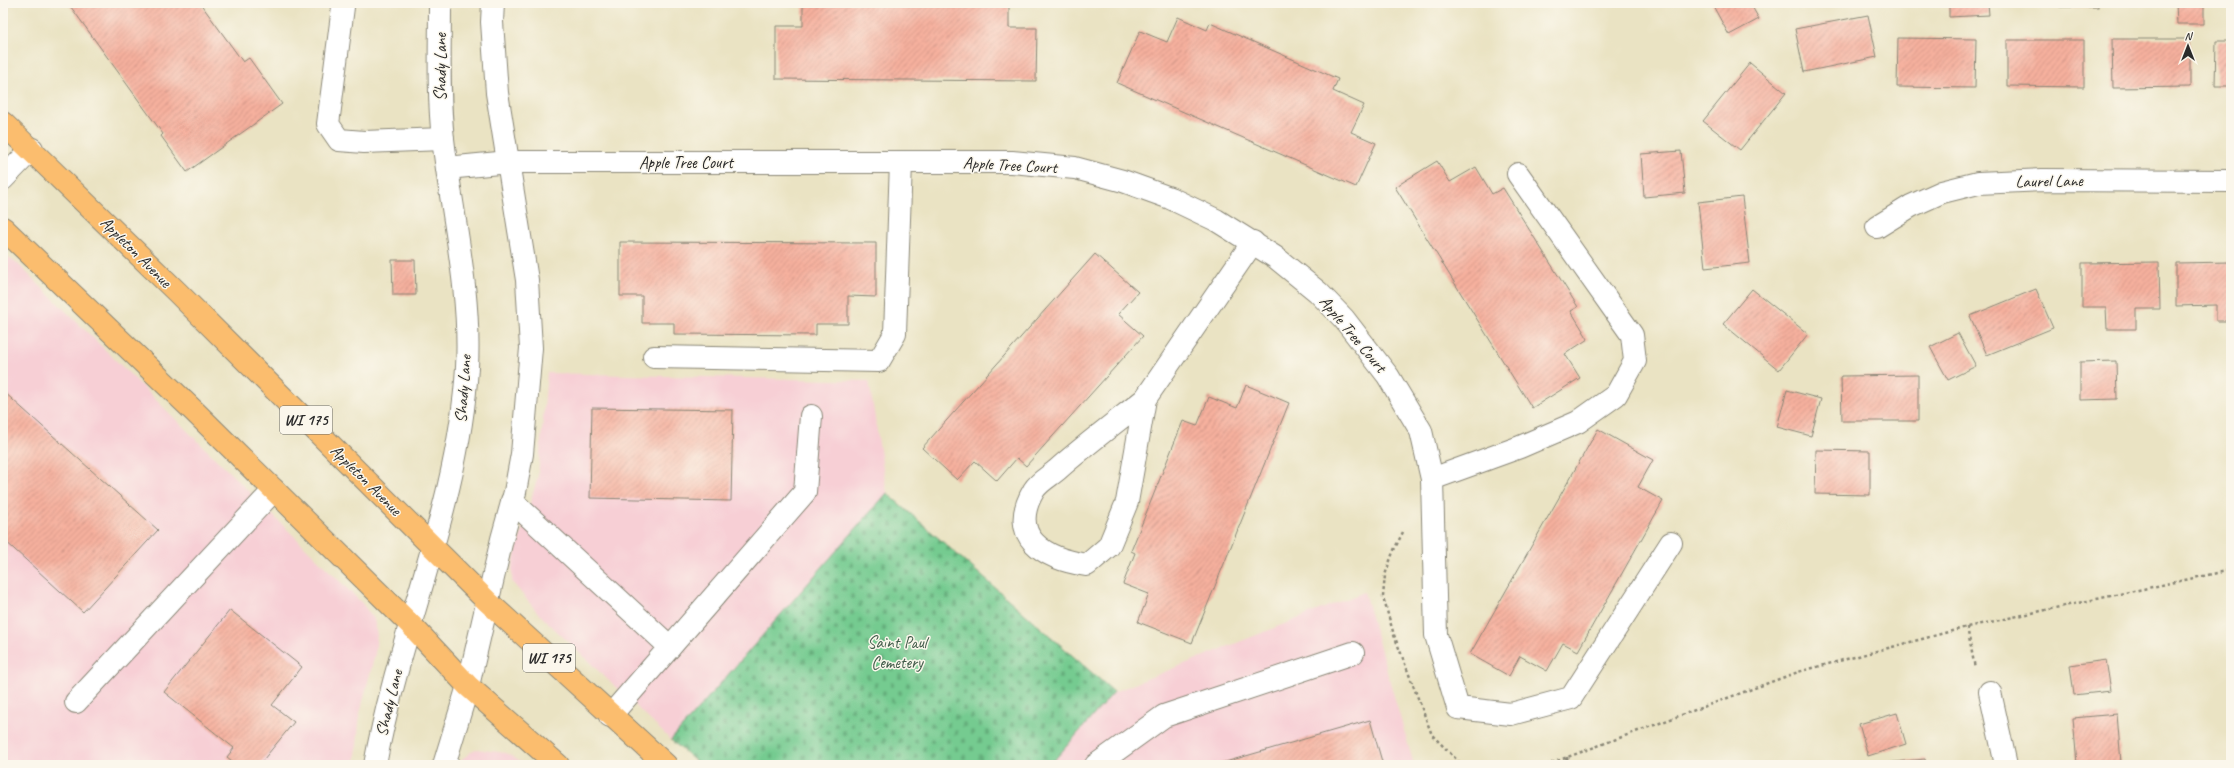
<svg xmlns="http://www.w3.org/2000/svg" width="2234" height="768" viewBox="0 0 2234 768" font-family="Caveat,sans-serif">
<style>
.built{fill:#f7cfd5}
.cemetery{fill:url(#cemetery-stones);stroke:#507b5e}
.building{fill:url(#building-hatch)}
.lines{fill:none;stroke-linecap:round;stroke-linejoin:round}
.minor-casing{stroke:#8a8777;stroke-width:24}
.major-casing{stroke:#8a8777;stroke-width:24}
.path{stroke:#8a8777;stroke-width:2.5;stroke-dasharray:3 3;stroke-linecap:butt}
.minor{stroke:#fff;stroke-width:22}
.major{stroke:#fbbd6e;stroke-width:22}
.labels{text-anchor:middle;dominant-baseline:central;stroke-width:3;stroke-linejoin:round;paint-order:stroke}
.shield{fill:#fbf7ec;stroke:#696865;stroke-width:1}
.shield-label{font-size:16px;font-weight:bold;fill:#2b2b2b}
.street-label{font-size:17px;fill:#2b2b2b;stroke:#fbf7ec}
.park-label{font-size:17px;fill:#415b49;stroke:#fbf7ec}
</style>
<defs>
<pattern id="cemetery-stones" width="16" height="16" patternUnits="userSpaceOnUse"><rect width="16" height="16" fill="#74cb90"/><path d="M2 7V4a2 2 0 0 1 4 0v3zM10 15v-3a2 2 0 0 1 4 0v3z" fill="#65ae7c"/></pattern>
<pattern id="building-hatch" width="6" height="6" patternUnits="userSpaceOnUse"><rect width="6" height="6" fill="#f6b09e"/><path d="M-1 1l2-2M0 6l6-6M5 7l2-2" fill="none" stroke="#c78f81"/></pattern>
</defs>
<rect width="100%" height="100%" fill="#fbf7ec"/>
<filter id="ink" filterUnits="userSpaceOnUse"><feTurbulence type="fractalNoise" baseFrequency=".025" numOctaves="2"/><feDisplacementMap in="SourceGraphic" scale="8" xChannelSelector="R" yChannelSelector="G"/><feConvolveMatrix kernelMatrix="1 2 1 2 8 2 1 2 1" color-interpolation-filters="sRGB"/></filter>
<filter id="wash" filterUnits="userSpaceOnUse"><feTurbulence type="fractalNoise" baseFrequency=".012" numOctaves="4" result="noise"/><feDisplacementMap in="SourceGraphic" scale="16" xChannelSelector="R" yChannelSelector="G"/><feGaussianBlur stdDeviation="0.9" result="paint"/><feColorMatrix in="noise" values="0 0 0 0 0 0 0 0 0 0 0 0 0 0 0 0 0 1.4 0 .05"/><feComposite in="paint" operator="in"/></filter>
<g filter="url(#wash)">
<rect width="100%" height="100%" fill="#eae3c3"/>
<g class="built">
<path d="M3,254l15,10 343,338 13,17 3,16 -2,19 -15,59 -5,52h-352z"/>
<path d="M547,373l322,8 18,112 -216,247 -132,-126 -27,-32v-14l5,-21 21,-71z"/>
<path d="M1364,592l50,173h-364l64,-73z"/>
<path d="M475,749l31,4 20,12h-66l2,-6z"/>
</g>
<path class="cemetery" d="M887,493l227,199 -64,73h-350l-29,-25z"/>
<g id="blocks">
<g class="building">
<path d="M68,3h132l43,59 6,-4 33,46 -95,68 -26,-36 2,-2z"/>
<path d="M803,3h206v25h28l-1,53 -260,-2v-53h27z"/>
<path d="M1713,3h37l9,16 -30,16 -17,-31z"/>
<path d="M1949,3h39l1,12 -40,2z"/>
<rect x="2060" y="3" width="38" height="4"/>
<path d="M2176,3h28v21h-27z"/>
<path d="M1868,15l9,42 -73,15 -9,-43z"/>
<path d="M1178,17l29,13 3,-7 128,56 -5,12 31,14 -13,27 25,11 -20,44 -239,-104 23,-52 27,11z"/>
<path d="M1898,38l78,1 -1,49 -78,-1z"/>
<path d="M2112,39h78v48l-77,1z"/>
<path d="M2007,40h77v47l-77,-1z"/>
<path d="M2216,41h15v45h-16z"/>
<path d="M1750,63l36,30 -46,57 -37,-29z"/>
<path d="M1681,151l4,42 -41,4 -3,-43z"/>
<path d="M1437,161l13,21 26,-15 16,27 11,-6 75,119 -7,4 17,28 -23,15 15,24 -48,30 -137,-221z"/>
<path d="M1742,197l8,66 -45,5 -7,-66z"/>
<path d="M620,242l256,1v54l-28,-1v28h-32v11l-142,-1v-11h-32v-27h-22z"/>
<path d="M1095,254l43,38 -20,22 25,22 -117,130 -9,-8 -20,23 -22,-20 -18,19 -35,-32z"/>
<path d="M392,260h23l1,35h-23z"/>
<path d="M2159,262l1,47h-24v20h-29l-1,-22h-24v-44z"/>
<path d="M2231,262v59h-15v-16l-40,1v-43z"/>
<path d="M1752,289l56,45 -29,36 -56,-46z"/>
<path d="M2036,289l17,39 -66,27 -17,-39z"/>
<path d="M1958,333l18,33 -28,14 -18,-33z"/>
<path d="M2116,361l1,38 -37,1v-38z"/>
<path d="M1918,375v46h-76l-1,-45z"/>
<path d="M1246,385l43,18 -97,240 -54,-21 11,-28 -26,-10 12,-31 -4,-2 52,-130 14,5 12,-29 28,11z"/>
<path d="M1787,390l34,9 -10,37 -34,-9z"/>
<path d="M3,391l155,139 -75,82 -80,-73z"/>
<path d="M592,408l141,2 -2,91 -141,-3z"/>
<path d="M1598,429l55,31 -15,27 25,14 -85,150 -15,-8 -16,28 -27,-15 -11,20 -39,-22z"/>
<path d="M1816,450l54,1v44l-55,-1z"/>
<path d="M230,610l72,57 -30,38 22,17 -35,43h-22l-10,-8 7,-9 -70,-56z"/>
<path d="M2106,660l5,31 -37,4 -4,-30z"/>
<path d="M1897,713l9,31 -38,12 -9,-32z"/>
<path d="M2117,714l4,49 -44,2 -4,-47z"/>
<path d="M1370,720l13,45h-168z"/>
<path d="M1925,759l1,6h-40l-1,-2z"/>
</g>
</g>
</g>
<g filter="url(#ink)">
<use href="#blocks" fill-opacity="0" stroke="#8a8777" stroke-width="1"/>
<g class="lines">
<defs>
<g id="minor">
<path d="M343,7l-15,117 11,16 25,2 79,-3"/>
<path d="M447,168l62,-6h503l63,6 48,13 47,17 46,22 59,37 43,35 26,27 44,57 33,55 11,48 4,156 22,73 53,6 60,-16 100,-155"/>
<path d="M3,179l29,-30"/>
<path d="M1877,227l34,-21 31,-14 36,-9 64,-3 189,1"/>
<path d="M654,357l225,4 16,-27 6,-172"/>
<path d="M1145,399c-29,23 -60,46 -88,71 -7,6 -18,12 -23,20 -28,47 11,69 53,75l22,-19 18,-44 18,-103 108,-157"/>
<path d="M1432,479l88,-32 58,-25 38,-27 19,-34 -3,-26 -114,-161"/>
<path d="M512,501l158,146"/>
<path d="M1990,692l16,73"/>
<path d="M76,702l198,-212"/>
<path d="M610,716l195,-224 6,-76"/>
<path d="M375,765c24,-134 84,-260 92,-398 4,-76 -15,-152 -24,-228 -5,-45 -3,-91 -3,-136"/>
<path d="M444,765l24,-79 34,-147 13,-47 7,-38 9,-106 -4,-68 -30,-187 -5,-71 1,-19"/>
<path d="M1096,765l68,-49 189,-63"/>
</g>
<g id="major">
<path d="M3,123l174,169 311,310 178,163"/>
<path d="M3,228l192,184 216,213 57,61 90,79"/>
</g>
</defs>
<use href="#minor" class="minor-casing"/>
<use href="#major" class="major-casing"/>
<g class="path">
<path d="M1403,532l-10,20 -8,23 -2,22 11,38 38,100 30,30"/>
<path d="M1967,627l8,41"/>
<path d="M1567,757l1,8"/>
<path d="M1546,765l252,-93 169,-45 264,-57"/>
</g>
<use href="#minor" class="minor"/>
<use href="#major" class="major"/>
</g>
</g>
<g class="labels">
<g class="shield">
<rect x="280" y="406" width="52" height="28" rx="3"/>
<rect x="523" y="644" width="52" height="28" rx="3"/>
</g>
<g class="shield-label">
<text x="306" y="420">WI 175</text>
<text x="549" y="658">WI 175</text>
</g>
<g class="street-label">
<text transform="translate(440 67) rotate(-90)">Shady Lane</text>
<text x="686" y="162">Apple Tree Court</text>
<text transform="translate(1010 165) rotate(3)">Apple Tree Court</text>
<text transform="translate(2049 181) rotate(-1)">Laurel Lane</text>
<text transform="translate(136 252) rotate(45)">Appleton Avenue</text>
<text transform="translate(1353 334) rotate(50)">Apple Tree Court</text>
<text transform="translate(463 389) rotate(-86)">Shady Lane</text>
<text transform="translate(366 480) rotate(45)">Appleton Avenue</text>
<text transform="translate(389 703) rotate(-76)">Shady Lane</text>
</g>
<g class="park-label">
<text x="897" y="642">Saint Paul<tspan x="897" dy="20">Cemetery</tspan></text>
</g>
</g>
<rect width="2234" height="768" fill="none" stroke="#fbf7ec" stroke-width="16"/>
<g transform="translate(2188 46)" stroke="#fbf7ec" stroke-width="3" paint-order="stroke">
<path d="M0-3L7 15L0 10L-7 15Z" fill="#2b2b2b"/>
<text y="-6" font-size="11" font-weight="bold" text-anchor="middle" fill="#2b2b2b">N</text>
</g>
</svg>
